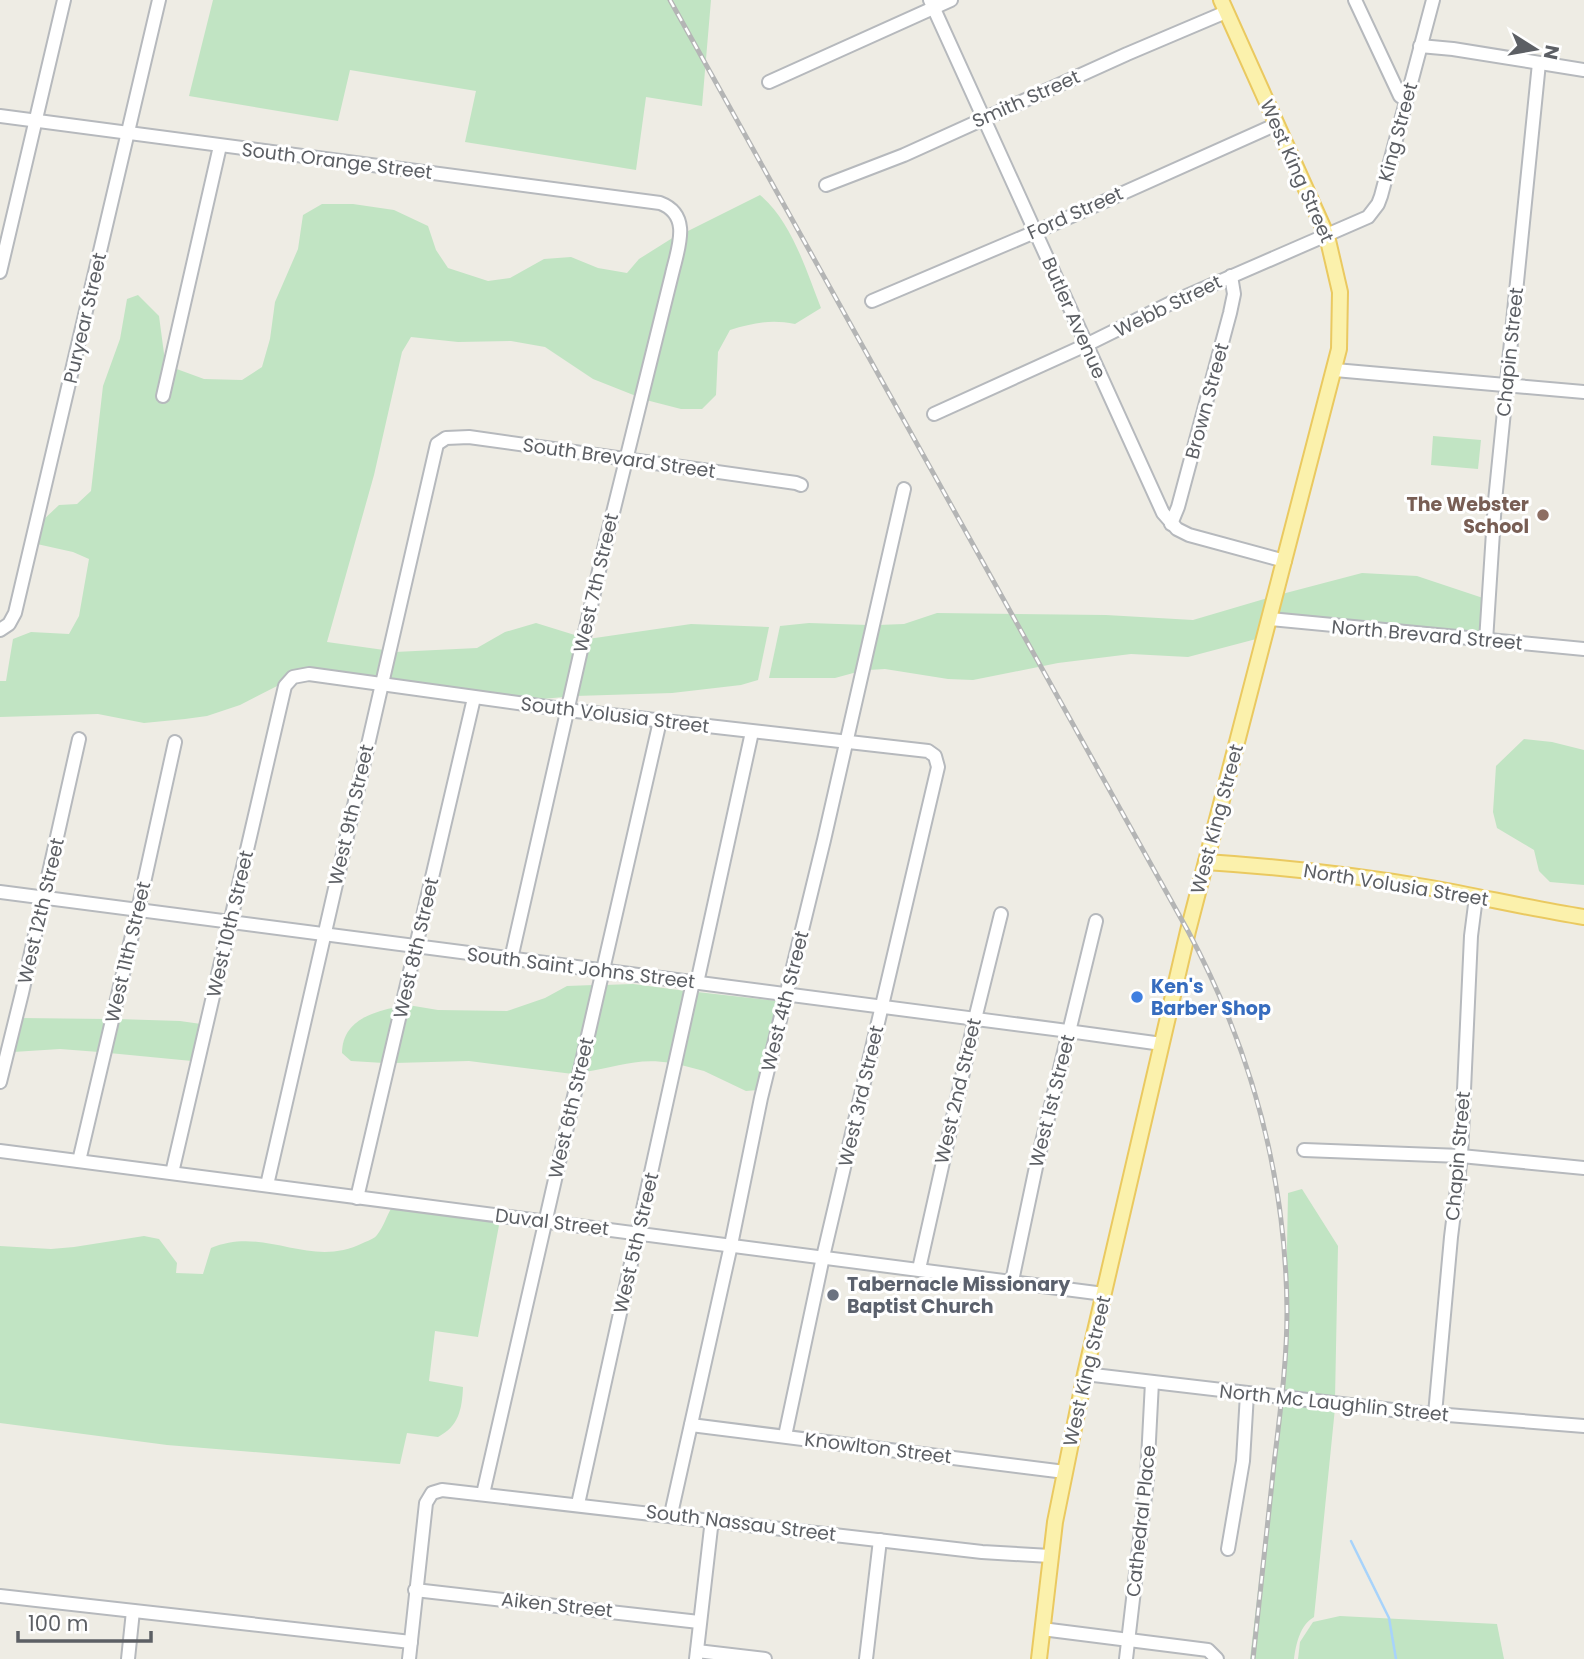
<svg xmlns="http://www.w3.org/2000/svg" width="1584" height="1659" viewBox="0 0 1584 1659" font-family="Poppins,sans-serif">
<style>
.green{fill:#c1e4c3}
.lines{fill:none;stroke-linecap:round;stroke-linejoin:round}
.stream{stroke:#a7d3fb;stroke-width:2.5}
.minor-casing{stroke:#b6b9bd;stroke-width:16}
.major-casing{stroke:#eac960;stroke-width:18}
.minor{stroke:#fff;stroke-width:12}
.major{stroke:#fbf1ac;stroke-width:14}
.rail-casing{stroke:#b4b5b5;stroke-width:5}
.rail{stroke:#fff;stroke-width:2.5;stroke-dasharray:8;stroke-linecap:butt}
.education-dot{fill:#8d6e63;stroke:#fff;stroke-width:2.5}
.shop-dot{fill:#3f7fe0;stroke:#fff;stroke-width:2.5}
.worship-dot{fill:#6b7280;stroke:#fff;stroke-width:2.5}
.labels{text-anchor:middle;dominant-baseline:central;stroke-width:6;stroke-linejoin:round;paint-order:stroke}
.street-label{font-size:19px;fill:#5c5f64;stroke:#fff}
.education-label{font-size:19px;font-weight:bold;fill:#785e54;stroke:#fff;text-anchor:end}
.shop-label{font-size:19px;font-weight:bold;fill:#366cbe;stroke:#fff;text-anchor:start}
.worship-label{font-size:19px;font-weight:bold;fill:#5b616d;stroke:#fff;text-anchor:start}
</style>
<rect width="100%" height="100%" fill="#eeece4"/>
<g class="green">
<path d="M213,0h498l-9,106 -56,-9 -10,73 -171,-28 11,-51 -126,-21 -12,51 -149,-25z"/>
<path d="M760,195c32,27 46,75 61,113l-26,16c-24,-5 -42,-1 -65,6l-12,22 -2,43 -14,14h-21l-35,-9 40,-168z"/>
<path d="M322,204h31l41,6 34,16 8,24 12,18 40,13 22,-3 34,-19 27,-2 27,11 29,5 12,-14 35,-22 -38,159 -43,-17 -48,-32 -34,-6 -53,1 -47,-5 -9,15 -28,123 -47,167 57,8 -6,30 -85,-10 -6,4 -6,10 -41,21 -33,11 -22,3 -41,4 -46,-9 -98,3v-36h6l7,-42 18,-7 38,2 10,-18 10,-57 -16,-7 -36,-8 5,-23 17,-16 18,-1 14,-13 12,-105 17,-47 7,-40 11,-4 21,21 6,45 -8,38 10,2 7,-33 30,11 38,1 20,-13 8,-28 5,-37 23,-53 5,-34z"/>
<path d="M1433,436l48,4 -3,29 -47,-4z"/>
<path d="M1362,573l55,3 66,22 -2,38 -205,-21 6,-21z"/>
<path d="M1271,597l-11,41 -72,19 -57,-3 -73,9 -85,17 -25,-1 -63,-10 -17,1 10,-45 26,-1 33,-11 169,2 87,5z"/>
<path d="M536,623l42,13 -14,61 -33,3 -143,-19 7,-29 82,-4 28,-16z"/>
<path d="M809,623l59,2 -11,47 -22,6h-66l11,-52z"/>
<path d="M691,624l78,3 -11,53 -17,5 -69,8 -97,3 13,-57z"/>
<path d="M1524,739l28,3 32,8v135l-34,-3 -11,-11 -5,-21 -37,-22 -4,-16 3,-46z"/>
<path d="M633,984l53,7 -15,72c-33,-6 -54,4 -87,9l20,-87z"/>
<path d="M594,985l-21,89 -104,-13 -75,2 14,-58 30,5 69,1 38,-13 22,-12z"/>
<path d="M697,992l80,9 -19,89 -12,1 -42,-20 -23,-6z"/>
<path d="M397,1007l-13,56 -33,-2 -9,-8c0,-31 29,-41 55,-46z"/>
<path d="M21,1018l86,1 -8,33 -39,-3 -47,3z"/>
<path d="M117,1019l63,2 21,3 -9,37 -83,-8z"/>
<path d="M1302,1189l36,57 -3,153 -54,-5 4,-39 3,-162z"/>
<path d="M392,1207l108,13 -22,117 -43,-6 -6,50 34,6c-1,22 -4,39 -25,50l-31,-4 -7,31 -233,-19 -167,-22v-177l51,3 23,-2 70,-11 15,3 18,24 -1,10 27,1 8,-26c55,-23 98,22 152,-5 4,-2 11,-4 14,-8 6,-7 10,-20 15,-28z"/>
<path d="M1280,1403l55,5 -21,209c-14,8 -18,27 -20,42h-44z"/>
<path d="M1340,1616l157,8 7,35h-206l2,-17 13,-20z"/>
</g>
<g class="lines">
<path class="stream" d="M1351,1541l38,77 7,41"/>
<defs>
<g id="minor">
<path d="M930,0l233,513 14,16 12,6 96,26"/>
<path d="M1355,0l45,96 6,4"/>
<path d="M1420,46l33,3 131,21"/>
<path d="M769,82l182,-82"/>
<path d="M0,116l660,87c32,12 18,45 12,71l-69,279 -92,406"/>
<path d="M826,185l78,-30 223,-101 99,-42"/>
<path d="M0,272l64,-272"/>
<path d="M872,301l184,-78 221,-99"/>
<path d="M1335,370l249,22"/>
<path d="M163,396l57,-250"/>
<path d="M934,414l152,-69 89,-44 193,-84 10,-13 3,-8 52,-196"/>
<path d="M1171,524l7,-17 52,-194 4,-19 -3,-18"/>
<path d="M1270,619l314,30"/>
<path d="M0,630l9,-6 6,-11 144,-613"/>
<path d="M1486,641l9,-140 44,-438"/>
<path d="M0,892c387,51 775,98 1162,152"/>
<path d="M697,983l55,-251"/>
<path d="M0,1082l22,-89 57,-254"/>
<path d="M1304,1150l157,6 123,12"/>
<path d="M0,1151l1104,143"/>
<path d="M79,1161l59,-251 37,-168"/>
<path d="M172,1173l113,-487 8,-9 16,-3 267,37 352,40 7,5 3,11 -115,490 -38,179"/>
<path d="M267,1185l170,-741 9,-6 23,-1 327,46 5,2"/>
<path d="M357,1198l117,-500"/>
<path d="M919,1269l56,-250 26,-105"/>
<path d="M1012,1281l24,-114 60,-246"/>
<path d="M1085,1374l325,38 174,14"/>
<path d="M1435,1414l16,-177 10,-81 10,-220 5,-39"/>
<path d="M691,1425l374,47"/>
<path d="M483,1494l177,-773"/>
<path d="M578,1504l115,-522"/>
<path d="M671,1514l60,-269 30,-147 63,-258 80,-351"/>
<path d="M1228,1549l15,-88 4,-67"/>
<path d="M415,1590l284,32"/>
<path d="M0,1596l411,46"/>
<path d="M1042,1629l166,21 9,9"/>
<path d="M697,1651l68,8"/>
<path d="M128,1659l5,-48"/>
<path d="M409,1659l17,-156 6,-10 10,-3 540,62 68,4"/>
<path d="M696,1659l16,-140"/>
<path d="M866,1659l14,-119"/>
<path d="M1126,1659l21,-180 5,-97"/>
</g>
<g id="major">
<path d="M1206,862c76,5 150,13 225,26 51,9 101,21 153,29"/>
<path d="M1039,1659l16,-137 30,-148 103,-443 151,-582 1,-57 -13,-56 -106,-236"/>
</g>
</defs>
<use href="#minor" class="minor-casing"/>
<use href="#major" class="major-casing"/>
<use href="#minor" class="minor"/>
<use href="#major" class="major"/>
<defs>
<path id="rail" d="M670,0l518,931c63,118 98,246 99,380 0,51 -7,102 -13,153 -7,65 -14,130 -21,195"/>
</defs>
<use href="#rail" class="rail-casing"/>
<use href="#rail" class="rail"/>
</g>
<circle class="education-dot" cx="1543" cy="515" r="7"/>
<circle class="shop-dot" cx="1137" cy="997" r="7"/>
<circle class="worship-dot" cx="833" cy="1295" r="7"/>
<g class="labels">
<g class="street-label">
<text transform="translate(1026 99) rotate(-24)">Smith Street</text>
<text transform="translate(1398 132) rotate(-75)">King Street</text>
<text transform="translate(337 161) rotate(7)">South Orange Street</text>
<text transform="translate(1297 171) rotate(66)">West King Street</text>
<text transform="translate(1075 213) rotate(-24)">Ford Street</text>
<text transform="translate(1168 306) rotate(-26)">Webb Street</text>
<text transform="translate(85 318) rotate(-77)">Puryear Street</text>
<text transform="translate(1074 318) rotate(66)">Butler Avenue</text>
<text transform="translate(1510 352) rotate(-84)">Chapin Street</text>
<text transform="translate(1207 401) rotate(-75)">Brown Street</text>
<text transform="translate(619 458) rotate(8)">South Brevard Street</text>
<text transform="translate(596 583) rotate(-77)">West 7th Street</text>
<text transform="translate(1427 635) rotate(5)">North Brevard Street</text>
<text transform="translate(615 715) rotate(7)">South Volusia Street</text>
<text transform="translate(351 815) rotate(-77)">West 9th Street</text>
<text transform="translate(1217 819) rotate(-75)">West King Street</text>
<text transform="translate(1396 885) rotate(9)">North Volusia Street</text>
<text transform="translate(41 911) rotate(-77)">West 12th Street</text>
<text transform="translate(230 924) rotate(-77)">West 10th Street</text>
<text transform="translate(416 948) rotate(-77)">West 8th Street</text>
<text transform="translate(128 952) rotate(-77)">West 11th Street</text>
<text transform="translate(581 968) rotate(7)">South Saint Johns Street</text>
<text transform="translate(785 1001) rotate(-76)">West 4th Street</text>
<text transform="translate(958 1091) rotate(-77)">West 2nd Street</text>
<text transform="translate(861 1096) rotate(-77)">West 3rd Street</text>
<text transform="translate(1052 1101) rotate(-76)">West 1st Street</text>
<text transform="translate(571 1108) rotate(-77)">West 6th Street</text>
<text transform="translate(1458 1156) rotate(-85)">Chapin Street</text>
<text transform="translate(552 1222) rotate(7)">Duval Street</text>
<text transform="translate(636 1243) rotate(-77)">West 5th Street</text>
<text transform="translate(1087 1371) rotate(-77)">West King Street</text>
<text transform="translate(1334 1403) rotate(6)">North Mc Laughlin Street</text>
<text transform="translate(878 1448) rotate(7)">Knowlton Street</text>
<text transform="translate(1141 1521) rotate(-84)">Cathedral Place</text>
<text transform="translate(741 1523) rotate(7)">South Nassau Street</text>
<text transform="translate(557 1605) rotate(6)">Aiken Street</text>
</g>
<g class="education-label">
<text x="1529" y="504">The Webster<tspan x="1529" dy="22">School</tspan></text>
</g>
<g class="shop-label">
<text x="1151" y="986">Ken's<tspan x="1151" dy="22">Barber Shop</tspan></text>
</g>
<g class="worship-label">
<text x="847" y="1284">Tabernacle Missionary<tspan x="847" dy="22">Baptist Church</tspan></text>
</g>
</g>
<g transform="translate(1535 49) rotate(101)" stroke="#ffffff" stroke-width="5" paint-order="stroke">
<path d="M0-5L12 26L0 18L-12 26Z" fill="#5c5f64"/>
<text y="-10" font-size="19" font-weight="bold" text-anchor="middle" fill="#5c5f64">N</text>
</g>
<path d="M18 1631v10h133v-10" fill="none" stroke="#5c5f64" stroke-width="3.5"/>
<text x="28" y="1631" font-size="21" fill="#5c5f64" stroke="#ffffff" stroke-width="5" paint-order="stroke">100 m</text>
</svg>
